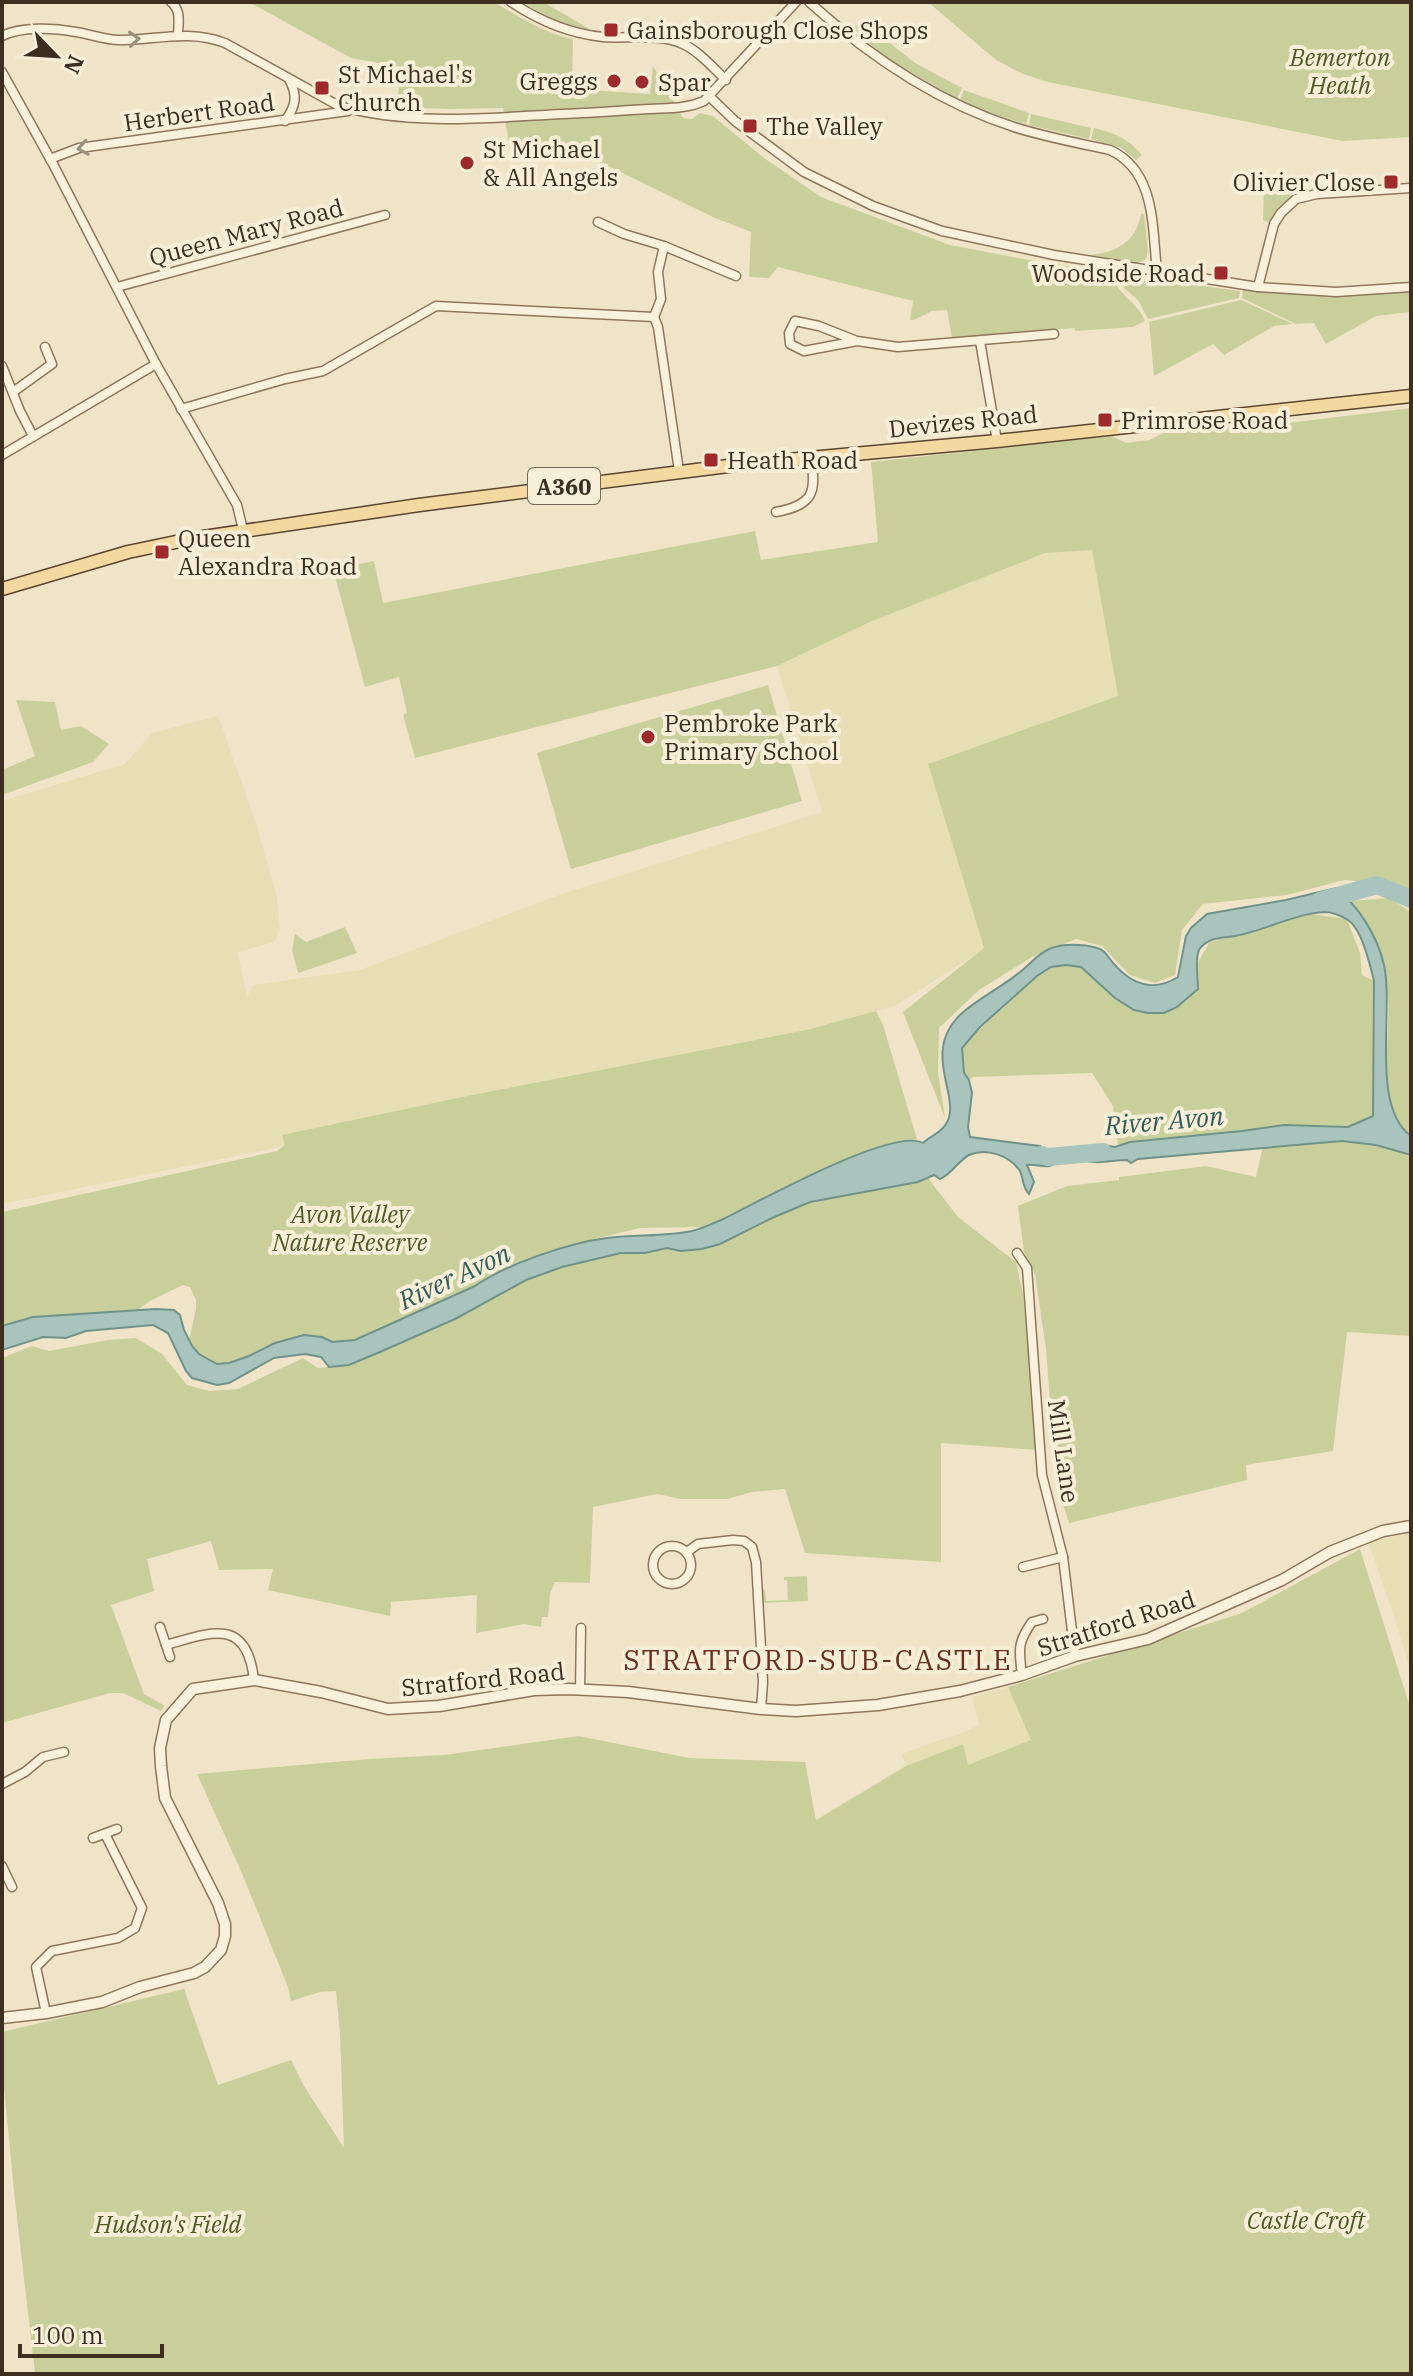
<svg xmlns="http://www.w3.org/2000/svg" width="1413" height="2376" viewBox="0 0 1413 2376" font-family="'IBM Plex Serif',serif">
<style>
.farmland{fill:#e6deb5}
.green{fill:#c9cf9b}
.water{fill:#a9c4bc;stroke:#6f938a;stroke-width:2}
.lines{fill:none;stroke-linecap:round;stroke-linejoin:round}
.river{stroke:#a9c4bc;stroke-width:18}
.minor-casing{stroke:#8d765c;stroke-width:11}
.tertiary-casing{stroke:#8d765c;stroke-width:13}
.primary-casing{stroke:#5b4430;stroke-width:15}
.minor{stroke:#faf1dc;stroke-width:8}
.tertiary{stroke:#faf1dc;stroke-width:10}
.primary{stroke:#f3d9a0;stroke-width:12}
.oneway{stroke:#9c907e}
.poi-dot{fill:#9e2a2b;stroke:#f7eed8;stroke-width:3}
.labels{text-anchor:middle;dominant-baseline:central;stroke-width:8;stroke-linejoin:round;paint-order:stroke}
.shield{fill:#f7eed8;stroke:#756857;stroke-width:2}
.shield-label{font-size:22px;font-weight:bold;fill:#3d2e20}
.poi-label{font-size:24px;fill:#3d2e20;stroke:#f7eed8;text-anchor:start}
.park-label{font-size:24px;font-style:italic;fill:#4d5a26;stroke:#f7eed8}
.street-label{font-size:24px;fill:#3d2e20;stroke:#f7eed8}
.water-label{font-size:26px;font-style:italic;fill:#2f5d5a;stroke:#f7eed8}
.quarter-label{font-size:28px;letter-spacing:2px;fill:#6b2e1e;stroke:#f7eed8}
</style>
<rect width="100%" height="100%" fill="#f0e4c8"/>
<g class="farmland">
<path d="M1092,549l26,147 -190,68 56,185 -89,57 -89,24 -344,67 -179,38 2,11 -283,58v-403l123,-37 27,-31 66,-17 38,107 21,74 3,32 -6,13 -36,10 9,45 6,-12 107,-15 202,-76 260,-82 -45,-146 93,-44 175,-69z"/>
<path d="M1411,1533v140l-16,-54 -27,-77z"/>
<path d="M1008,1687l24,53 -65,26 -4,-22 -57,22 -4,-12 40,-15 13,-3 24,-11 -7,-28z"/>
</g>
<g class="green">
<path d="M249,2h245c25,15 50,31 79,37l-1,50 78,5 3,-28 30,52 9,1 8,-6 13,3 51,42 57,39 129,48 79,15 84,13c2,22 25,28 32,48l-12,6 -58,4 -1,-3 -122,10 -5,-28 -15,1 -18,9h-4l3,-19 -135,-34 -9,11 -20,-1 2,-45 -36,-14 -146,-71 -60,-4 -6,-35 -56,1 -51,-2 6,-40 -51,-9z"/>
<path d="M522,2h21l45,26v2l-31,-9z"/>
<path d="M928,2h483v135l-68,4 -295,-59 -25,-8 -27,-14z"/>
<path d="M867,25l48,38 47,25 -5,11 -65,-38 -45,-35z"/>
<path d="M964,90l65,23 -3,11 -36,-11 -30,-13z"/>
<path d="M1031,114l60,14 -2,11 -60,-14z"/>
<path d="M1094,128c19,4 35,11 48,27l-6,5 -15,-12 -30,-9z"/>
<path d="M1269,183l41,6c-19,8 -30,15 -40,34l-7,-3 1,-32 1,-4z"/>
<path d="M1141,214h3l4,37 -2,8 -9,5 -48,-9c27,-2 47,-13 52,-41z"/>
<path d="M1121,275l119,16 -1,7 -91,21 -10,-19 -14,-12z"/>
<path d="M1243,290l95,6 73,-5v21l-35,4 -50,28 -12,-21 -18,1 -54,-26z"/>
<path d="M1241,300l52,24 -19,2 -50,29 -11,-11 -59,32 -5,-54z"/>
<path d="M1411,408v489l-17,-13 -50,-4 -57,15 -84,9 -21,26 -7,45 -20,8 -25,-8 -28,-29 -26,-7 -44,18 -53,33 -40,38 -1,44 7,46 -42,-106 81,-64 -56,-184 190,-68 -26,-146 -47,3 -175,69 -93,44 -362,92 -12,-43 4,-2 -8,-36 -34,10 -32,-118 41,-8 9,42 372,-72 6,29 117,-18 -7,-80 241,-26 14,7 23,-3 14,-7 84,-9 25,1z"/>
<path d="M768,685l34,116 -231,68 -34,-116z"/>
<path d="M16,700l39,2 6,28 20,-4 28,18 -16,18 -91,33v-25l33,-14z"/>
<path d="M1389,898l22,14v224c-37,-27 -20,-98 -23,-137 -2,-16 -11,-51 -17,-67 -4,-11 -13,-22 -20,-31z"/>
<path d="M1312,914l35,5 13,34 2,22 12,6v135l-26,11 -64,-2 -42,6 -112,11 -12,4 -5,-40 -21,-33 -119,4 -4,3 -5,-7 -2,-25 6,-8 69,-64 14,-9 14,-2 16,1 34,32 19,12 14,3 50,-24v-27l11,-19 51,-17z"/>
<path d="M345,927l12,26 -59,20 -6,-23 3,-16 11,8z"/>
<path d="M876,1011l7,14 34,114 -32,7 -54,19 -126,62 -65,1 -66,16 -82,30 -17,12 -120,54 -24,2 -9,-5 -47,6 -26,13 -20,7 -12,1 -18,-10 -10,-13 7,-32v-9l-6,-13 -7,-2 -33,16 -15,11 -102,5 -31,9v-114l275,-61 8,-6 -3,-10 180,-38 344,-67z"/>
<path d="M1342,1141l34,4 35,10v181l-64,-4 -14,119 -87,14 1,15 -178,43 -13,-41 -10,-133 -11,-74 -11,-23 -6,-46 49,-20 52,-6v-3l87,-11 50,11 7,-31z"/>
<path d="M928,1178l30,39 58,45 7,32 15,156 -97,-7v119l-136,-9 -20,-64 -33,3 -25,7h-46l-24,-5 -64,13 -3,76 -35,-1 -5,12 -2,23h-6l-1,10 -17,-3 -48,9 1,-38 -86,7 -1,14 -122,-26 5,-21 -54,1 -8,-29 -64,18 7,32 -43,14 33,89 21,12 -4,5 -38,-18h-13l-108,30v-365l30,-12 17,5 59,-11 28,-2 26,16 25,31 22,6 29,-2 65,-31 15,10 31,-3 106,-46 71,-39 36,-13 59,-14h24l22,-5 15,3 38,-7 52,-26 38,-16 108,-20z"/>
<path d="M1360,1549l51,161v664h-1376l-21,-183 -12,-124v-35l182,-43 34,96 73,-25 13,26 40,62 -4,-115 -4,-42 -16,1 -29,9 -3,-14 -47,-116 -44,-97 172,-15 75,-4 134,-19 111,22 116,4 11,58 90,-54 57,-22 5,21 63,-25 -23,-53 234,-74z"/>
<path d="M807,1576l1,25 -47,2 -1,-16 5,3 1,11 22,-1 -1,-20h-3v-3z"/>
</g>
<path class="water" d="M1336,888c23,19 41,47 48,77 10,46 -14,142 27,171v19l-35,-10 -34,-4 -204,18 -7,4 -4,-3c-17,0 -32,6 -48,-2v-5l24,-8 12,2 15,-5 112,-11 42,-6 64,2 25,-11 1,-135c-4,-16 -12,-52 -26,-61 -6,-4 -16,-8 -23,-8 -28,1 -62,19 -90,24 -12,2 -25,1 -34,11 -7,7 -3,32 -3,42l-21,18 -13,6h-16l-14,-3 -19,-12 -34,-31 -15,-2 -15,2 -14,9 -57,51 -18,21 2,25 5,7 3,13 -4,34 2,10 70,9 12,8 12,-2v10c-7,-1 -9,3 -15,4 -7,1 -15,-2 -22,-1l7,17 -5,12c-7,-7 -5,-14 -9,-23 -10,-15 -33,-24 -51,-16 -11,6 -17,19 -29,24l-6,-4 -16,7 -108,20 -38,16 -52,26 -18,5 -21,2 -14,-3 -22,5h-24l-59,14 -36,13 -71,39 -75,33 -31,13 -20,2 -8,-10 -16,-3 -31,4 -45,25 -12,2 -25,-7 -6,-7 -18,-38 -15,-8 -67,6 -20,7 -23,-1 -41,13v-24l31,-9 123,-8 18,1 6,5 4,15 8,16 7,8 18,10 12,-1 20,-7 26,-13 29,-8 18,2 10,5 23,-2 120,-54c32,-22 93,-43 132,-48 28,-4 57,-1 85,-7 10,-2 19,-7 29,-11 34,-16 172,-94 202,-77 8,-8 17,-9 23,-19 17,-26 -26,-70 14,-109 18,-17 41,-27 60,-43 9,-7 18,-18 29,-23 14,-6 34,-5 48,-1 9,2 11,10 17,16 18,21 40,28 64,13l8,-41 5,-8 16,-14 79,-14z"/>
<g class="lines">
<g class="river">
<path d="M1320,901l57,-16 34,14"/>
<path d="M1041,1155l7,2 55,-5"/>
</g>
<defs>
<g id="minor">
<path d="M171,2c11,9 7,21 7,34"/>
<path d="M511,2c27,18 60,32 92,35 26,2 56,-4 80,7 17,8 30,24 43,36"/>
<path d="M809,2c60,54 127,100 205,125 31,10 64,16 96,23 46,21 42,77 47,121"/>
<path d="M2,36c20,-10 52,-8 74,-4 14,2 29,8 43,8 36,0 71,-11 106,3l114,63c78,22 164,10 244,7 22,-1 45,-3 67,-4 19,-1 36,0 54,-8l92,-99"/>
<path d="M2,72l51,92 103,200 81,141 6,25"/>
<path d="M710,97l25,24 69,51 69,34 69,25 112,24 204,32 78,5 75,-5"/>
<path d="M285,121c11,-15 13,-25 4,-42"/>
<path d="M50,159l29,-11 269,-37"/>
<path d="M598,222l26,12 40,12 72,30"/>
<path d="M117,287l268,-72"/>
<path d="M1258,287l16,-63 7,-11 15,-14 21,-5 94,-6"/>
<path d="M654,317l7,-18 -3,-27 6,-26"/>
<path d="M857,341l-53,10 -14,-7 -1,-11 6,-12 24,5 38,15 41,6 156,-13"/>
<path d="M980,341l17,100"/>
<path d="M2,366l18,45 13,25"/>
<path d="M13,392l39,-28 -7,-17"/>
<path d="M181,409l104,-30 38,-8 113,-65 218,11 4,10 21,144"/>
<path d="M2,455l154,-91"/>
<path d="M776,512c36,-7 41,-18 35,-53"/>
<path d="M1017,1253l10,15 15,207 21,82 12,99"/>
<circle cx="672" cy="1565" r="19"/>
<path d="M687,1552l11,-8 35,-4 11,1 8,6 4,15 7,120 -2,27"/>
<path d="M1023,1567l40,-10"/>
<path d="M160,1627l10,30"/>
<path d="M166,1645c46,-13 81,-28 88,35"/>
<path d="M1022,1675c-3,-25 -5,-32 10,-53l11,-3"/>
<path d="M580,1690l1,-62"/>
<path d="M2,1784l23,-12 18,-15 21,-5"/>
<path d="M93,1838l24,-9"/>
<path d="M2,1866l10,21"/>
<path d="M46,2013l-10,-46 16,-16 66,-13 17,-10 7,-20 -37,-74"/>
</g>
<path id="tertiary" d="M2,2018l44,-5 56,-11 38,-15 54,-14 11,-6 16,-17 4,-14v-12l-7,-21 -53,-105 -4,-32 -1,-18 6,-28 27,-31 61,-9 67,12 67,17 51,-3 95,-16 35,-1 59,3 133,17 35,2 82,-6 82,-14 62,-16 53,-19 73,-17 134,-59 48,-28 53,-21 28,-5"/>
<path id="primary" d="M2,589l126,-37 62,-13 229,-34 325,-41 253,-23 414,-45"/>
</defs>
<use href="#minor" class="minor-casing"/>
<use href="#tertiary" class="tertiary-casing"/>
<use href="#primary" class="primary-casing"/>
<use href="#minor" class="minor"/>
<use href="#tertiary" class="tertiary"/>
<use href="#primary" class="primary"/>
</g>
<defs><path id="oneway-chevron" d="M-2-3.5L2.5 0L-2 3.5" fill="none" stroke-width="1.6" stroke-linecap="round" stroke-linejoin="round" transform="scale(2)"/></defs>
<g class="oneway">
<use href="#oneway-chevron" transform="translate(134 39) rotate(-4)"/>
<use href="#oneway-chevron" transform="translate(83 148) rotate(170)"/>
</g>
<g class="poi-dot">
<rect x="603" y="22" width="16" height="16" rx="4"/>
<circle cx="614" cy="81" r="8"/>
<circle cx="642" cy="82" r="8"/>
<rect x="314" y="80" width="16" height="16" rx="4"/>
<rect x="742" y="118" width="16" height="16" rx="4"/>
<circle cx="467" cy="163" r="8"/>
<rect x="1383" y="174" width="16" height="16" rx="4"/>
<rect x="1213" y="265" width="16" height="16" rx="4"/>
<rect x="1097" y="412" width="16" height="16" rx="4"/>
<rect x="703" y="452" width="16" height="16" rx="4"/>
<rect x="154" y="544" width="16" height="16" rx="4"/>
<circle cx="648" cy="737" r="8"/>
</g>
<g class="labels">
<rect class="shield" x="528" y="468" width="72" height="36" rx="6"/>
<g class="shield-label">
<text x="564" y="486">A360</text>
</g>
<g class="poi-label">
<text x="627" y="30">Gainsborough Close Shops</text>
<text x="338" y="74">St Michael's<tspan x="338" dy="28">Church</tspan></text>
<text x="598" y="81" text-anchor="end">Greggs</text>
<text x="658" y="82">Spar</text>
<text x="766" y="126">The Valley</text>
<text x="483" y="149">St Michael<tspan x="483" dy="28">&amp; All Angels</tspan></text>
<text x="1375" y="182" text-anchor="end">Olivier Close</text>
<text x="1205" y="273" text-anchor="end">Woodside Road</text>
<text x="1121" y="420">Primrose Road</text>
<text x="727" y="460">Heath Road</text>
<text x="178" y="538">Queen<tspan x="178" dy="28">Alexandra Road</tspan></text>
<text x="664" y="723">Pembroke Park<tspan x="664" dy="28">Primary School</tspan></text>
</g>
<g class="park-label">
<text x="1340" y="57">Bemerton<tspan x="1340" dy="28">Heath</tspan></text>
<text x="350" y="1214">Avon Valley<tspan x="350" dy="28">Nature Reserve</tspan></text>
<text x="1306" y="2220">Castle Croft</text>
<text x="168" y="2224">Hudson's Field</text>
</g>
<g class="street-label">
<text transform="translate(199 112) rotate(-8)">Herbert Road</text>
<text transform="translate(246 232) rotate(-15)">Queen Mary Road</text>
<text transform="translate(963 421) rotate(-6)">Devizes Road</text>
<text transform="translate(1064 1451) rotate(82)">Mill Lane</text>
<text transform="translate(1116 1623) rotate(-18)">Stratford Road</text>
<text transform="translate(483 1679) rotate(-6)">Stratford Road</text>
</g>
<g class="water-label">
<text transform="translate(1164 1120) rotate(-5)">River Avon</text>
<text transform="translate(454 1276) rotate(-25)">River Avon</text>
</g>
<g class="quarter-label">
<text x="818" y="1659">STRATFORD-SUB-CASTLE</text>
</g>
</g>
<rect width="1413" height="2376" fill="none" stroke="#3d2e20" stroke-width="8"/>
<g transform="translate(56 56) rotate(115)" stroke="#f7eed8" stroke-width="6" paint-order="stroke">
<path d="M0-6L14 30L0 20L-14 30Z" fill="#3d2e20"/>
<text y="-12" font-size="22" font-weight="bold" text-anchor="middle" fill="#3d2e20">N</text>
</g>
<path d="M20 2344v12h142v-12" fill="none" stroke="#3d2e20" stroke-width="4"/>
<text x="32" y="2344" font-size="24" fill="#3d2e20" stroke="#f7eed8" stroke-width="6" paint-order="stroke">100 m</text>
</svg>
